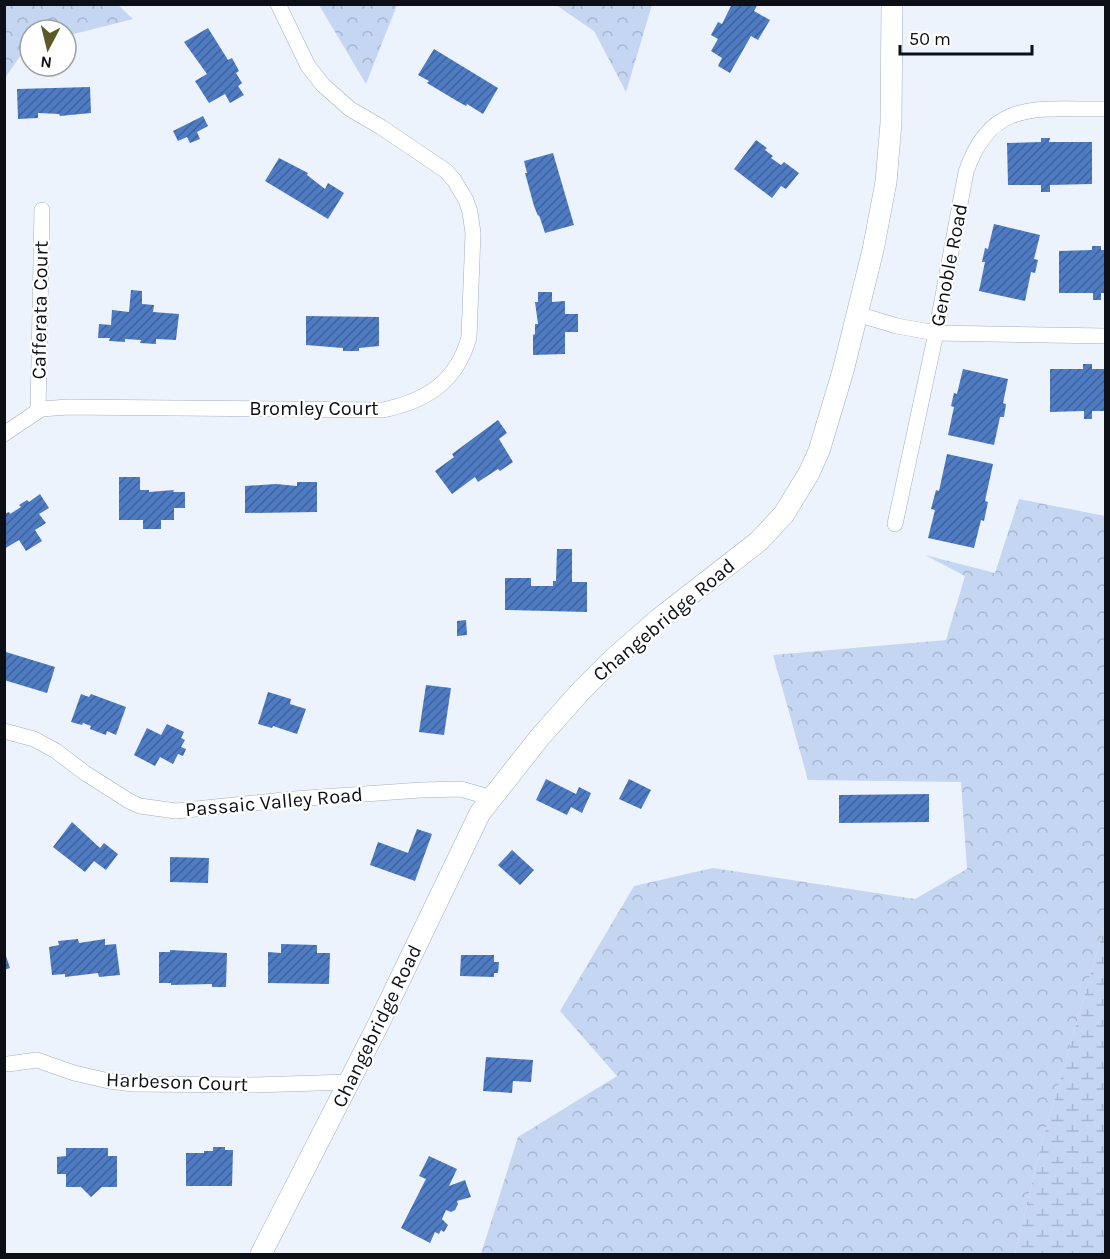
<svg xmlns="http://www.w3.org/2000/svg" width="1110" height="1259" viewBox="0 0 1110 1259" font-family="Karla,sans-serif">
<style>
.forest{fill:url(#forest-crowns)}
.wetland{fill:url(#wetland-marsh)}
.building{fill:url(#building-hatch)}
.lines{fill:none;stroke-linecap:round;stroke-linejoin:round}
.street-casing{stroke:#a4afbe;stroke-width:16}
.secondary-casing{stroke:#a4afbe;stroke-width:22}
.street{stroke:#fff;stroke-width:15}
.secondary{stroke:#fff;stroke-width:21}
.labels{text-anchor:middle;dominant-baseline:central;stroke-width:4.5;stroke-linejoin:round;paint-order:stroke}
.street-label{font-size:20px;fill:#0c0f15;stroke:#fff}
</style>
<defs>
<pattern id="forest-crowns" width="20" height="18" patternUnits="userSpaceOnUse" patternTransform="scale(1.5)"><rect width="20" height="18" fill="#c4d6f2"/><path d="M2 6a3 3 0 1 1 6 0M12 15a3 3 0 1 1 6 0" fill="none" stroke="#a7b6cf"/></pattern>
<pattern id="wetland-marsh" width="20" height="14" patternUnits="userSpaceOnUse" patternTransform="scale(1.5)"><rect width="20" height="14" fill="#c4d6f2"/><path d="M1 5h8M5 5V1M11 12h8M15 12V8" fill="none" stroke="#a7b6cf"/></pattern>
<pattern id="building-hatch" width="6" height="6" patternUnits="userSpaceOnUse" patternTransform="scale(1.5)"><rect width="6" height="6" fill="#4e7bc2"/><path d="M-1 1l2-2M0 6l6-6M5 7l2-2" fill="none" stroke="#3f639c"/></pattern>
</defs>
<rect width="100%" height="100%" fill="#edf3fd"/>
<g class="forest">
<path d="M5,4l113,1 15,14 -67,17v-6h-36v15l-3,1 -22,32z"/>
<path d="M319,5h78l-31,79z"/>
<path d="M556,5h96l-26,87 -32,-61z"/>
<path d="M1019,499l86,17v408l-65,225 -25,105h-534l37,-117 99,-61 -57,-65 74,-125 79,-18 202,31 52,-30 -6,-87 -153,-2 -35,-125 173,-15 19,-64 -40,-21 70,18z"/>
</g>
<path class="wetland" d="M1105,924v330h-90l25,-105z"/>
<g class="building">
<path d="M732,4h26l-4,7 16,9 -12,20 -7,-4 -21,37 -12,-7 4,-8 -11,-7 7,-12 -7,-4 7,-13 4,2z"/>
<path d="M208,28l20,32 4,-2 7,13 -3,2 6,10 -4,3 6,9 -14,8 -5,-9 -16,9 -14,-22 12,-7 -23,-32z"/>
<path d="M434,49l64,39 -15,26 -16,-10 -1,2 -9,-5 -30,-18 2,-2 -11,-6z"/>
<path d="M90,87l1,26 -31,3 -1,-2 -21,-1v5l-20,1 -1,-30z"/>
<path d="M203,116l5,10 -11,6 3,7 -10,4 -3,-6 -9,4 -5,-10z"/>
<path d="M1041,138h9l-1,4h43v42l-42,1v7h-9v-7h-33l-1,-42 34,-1z"/>
<path d="M756,140l11,8 -2,2 8,6 -2,2 10,7 3,-3 15,11 -13,16 -5,-3 -9,12 -38,-29z"/>
<path d="M553,153l21,72 -29,8 -6,-18 -1,1 -4,-10 -9,-33h2l-3,-12z"/>
<path d="M279,158l29,15 -1,2 18,14 3,-6 16,10 -16,26 -63,-38z"/>
<path d="M994,224l46,11 -6,24 4,1 -3,13 -4,-1 -6,29 -46,-10 6,-29h-3l3,-14 3,1z"/>
<path d="M1092,246h9v4h5v43h-5v7h-8v-7h-34v-42l33,-1z"/>
<path d="M131,290l11,1v13l12,1 -1,7 26,2 -3,26 -20,-1v5l-16,-1 1,-3 -16,-1v3l-16,-1 1,-3h-12l1,-14 12,1 1,-15 17,2z"/>
<path d="M538,292h14v10l13,-1v13h13v18h-13v22l-32,1v-20l2,-1v-10h3l-3,-22h3z"/>
<path d="M306,316l73,1v29l-20,2v3h-16v-3l-37,-3z"/>
<path d="M1083,364h9v5h14v42h-14v8h-8v-8l-34,1v-43h33z"/>
<path d="M963,369l45,10 -5,24 3,1 -2,13h-4l-6,28 -46,-10 6,-28 -3,-1 3,-13 3,1z"/>
<path d="M498,420l9,13 -8,6 14,23 -13,9 -2,-2 -20,13 -3,-5 -23,17 -17,-23 19,-14 -2,-3z"/>
<path d="M947,454l46,10 -8,37 3,1 -4,19 -3,-1 -7,28 -46,-10 7,-28 -4,-1 5,-19 3,1z"/>
<path d="M119,477h21v13h9v2l25,-2 -1,2h12v16h-11v12h-13v9h-18v-9h-24z"/>
<path d="M297,482h20v30l-72,1v-27l31,-2 21,2z"/>
<path d="M40,494l9,14 -10,6 7,9 -11,7 7,11 -16,10 -7,-11 -15,9v-35l5,-2 1,2 11,-7 -2,-2 8,-5 2,2z"/>
<path d="M557,549h15v33h15v30l-82,-2v-32h26v8h22v-5h3z"/>
<path d="M466,620l1,15 -10,1v-15z"/>
<path d="M6,652l49,15 -8,26 -43,-13z"/>
<path d="M426,685l25,3 -7,47 -25,-3z"/>
<path d="M268,692l23,7 -1,5 16,5 -9,25 -24,-8 -1,2 -14,-4z"/>
<path d="M81,694l8,3 2,-3 35,13 -10,28 -9,-4 -1,4 -16,-6 1,-3 -8,-3 -1,2 -11,-3z"/>
<path d="M167,724l17,8 -3,6 4,2 -4,7 5,2 -3,7 -5,-2 -5,10 -13,-7 -5,9 -21,-11 13,-27 14,7z"/>
<path d="M546,779l30,15 3,-7 12,6 -9,20 -11,-6 -4,8 -31,-15z"/>
<path d="M629,779l22,11 -10,19 -22,-10z"/>
<path d="M929,794v28l-90,1v-28z"/>
<path d="M72,822l28,26 4,-5 14,11 -12,16 -12,-9 -9,11 -32,-25z"/>
<path d="M417,829l15,5 -17,47 -45,-16 8,-23 30,11z"/>
<path d="M512,850l22,20 -14,15 -22,-20z"/>
<path d="M170,857l39,1 -1,25 -38,-1z"/>
<path d="M78,939l1,4 26,-4v6l11,-1 4,31 -21,2 -1,-4 -33,4v-3l-13,1 -3,-28 10,-2 -1,-4z"/>
<path d="M281,944l36,1v8h13l-1,31 -61,-1v-31l13,1z"/>
<path d="M4,950l6,18 -6,2z"/>
<path d="M170,950l57,3 -1,34h-14v-3l-41,1v-2h-12v-31h11z"/>
<path d="M461,955h33v7h5l-1,11h-4v4l-34,-1z"/>
<path d="M486,1057l47,3 -2,22 -18,-1 -1,12 -29,-2z"/>
<path d="M213,1147h12v3h8l-1,36h-46v-33h18v-2h9z"/>
<path d="M66,1148h42v8h9v31h-15l-11,10 -10,-10h-15v-13h-9v-17l9,-1z"/>
<path d="M429,1156l28,13 -8,17 16,-6 6,17 -14,4 1,3 -3,6 -4,2 -5,-2 -4,9 6,6 -4,7 -3,-2 -2,4 -4,-2 -5,11 -29,-15 25,-49 -7,-3z"/>
</g>
<g class="lines">
<defs>
<g id="street">
<path d="M857,314l40,12 39,7 170,3"/>
<path d="M38,411l4,-201"/>
<path d="M4,434l37,-25 27,-2 315,3c43,-9 74,-28 86,-73l4,-104 -3,-21 -4,-12 -12,-20 -8,-9 -65,-44 -31,-18 -27,-24 -15,-19 -30,-62"/>
<path d="M895,524l41,-191 30,-161c25,-75 74,-62 140,-63"/>
<path d="M4,731l30,8 22,12 29,22 44,28 11,5 36,5 118,-12 127,-9 40,-1 31,9"/>
<path d="M8,1064l29,-4 37,13 35,8 24,3 119,1 97,-3"/>
</g>
<path id="secondary" d="M261,1254l116,-227 103,-214 60,-76 40,-45 34,-34 46,-40 99,-77 25,-27 25,-41 10,-22 24,-80 30,-121 13,-68 5,-59 1,-119"/>
</defs>
<use href="#street" class="street-casing"/>
<use href="#secondary" class="secondary-casing"/>
<use href="#street" class="street"/>
<use href="#secondary" class="secondary"/>
</g>
<g class="labels">
<g class="street-label">
<text transform="translate(949 265) rotate(-79)">Genoble Road</text>
<text transform="translate(40 310) rotate(-89)">Cafferata Court</text>
<text x="314" y="408">Bromley Court</text>
<text transform="translate(664 620) rotate(-40)">Changebridge Road</text>
<text transform="translate(274 802) rotate(-5)">Passaic Valley Road</text>
<text transform="translate(377 1026) rotate(-64)">Changebridge Road</text>
<text transform="translate(177 1082) rotate(2)">Harbeson Court</text>
</g>
</g>
<rect width="1110" height="1259" fill="none" stroke="#0c0f15" stroke-width="12"/>
<g transform="translate(48 48) rotate(187)"><circle r="28" fill="#ffffff" stroke="#9e9fa1" stroke-width="1.5"/>
<path d="M0-4.5L10 22L0 15L-10 22Z" fill="#5b5a27"/>
<text y="-9" font-size="16" font-weight="bold" text-anchor="middle" fill="#0c0f15">N</text>
</g>
<path d="M900 45v9h132v-9" fill="none" stroke="#0c0f15" stroke-width="3"/>
<text x="909" y="45" font-size="18" fill="#0c0f15" stroke="#ffffff" stroke-width="4.5" paint-order="stroke">50 m</text>
</svg>
